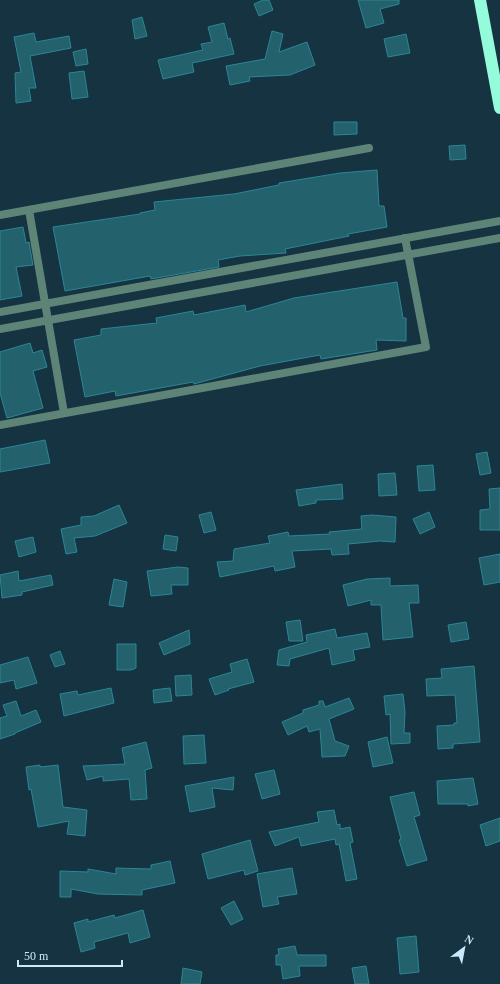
<svg xmlns="http://www.w3.org/2000/svg" width="500" height="984" viewBox="0 0 500 984" font-family="Georgia,serif">
<style>
.building{fill:#23616d;stroke:#2b8696}
.lines{fill:none;stroke-linecap:round;stroke-linejoin:round}
.street{stroke:#5d8477;stroke-width:8}
.highway{stroke:#94fbdb;stroke-width:12}
</style>
<rect width="100%" height="100%" fill="#163341"/>
<g class="building">
<path d="M263,0h6l4,10 -14,6 -5,-12z"/>
<path d="M358,0h41v4l-19,5 4,14 -18,5z"/>
<path d="M142,17l5,19 -12,3 -3,-19z"/>
<path d="M224,23l4,16 2,-1 4,16 -42,9 2,9 -31,7 -5,-19 45,-10 -2,-6 11,-2 -4,-15z"/>
<path d="M272,31l11,3 -4,18 28,-10 8,23 -25,10 -41,2 1,4 -20,4 -4,-19 39,-7z"/>
<path d="M34,33l2,9 33,-6 2,12 -41,8 6,32h-7l2,13 -15,2 -1,-30 6,-1 -7,-35z"/>
<path d="M406,34l4,19 -22,4 -4,-18z"/>
<path d="M86,49l2,15 -12,2 -3,-14z"/>
<path d="M84,71l4,26 -16,2 -3,-26z"/>
<path d="M334,122h23v12l-23,1z"/>
<path d="M465,145l1,14 -16,1 -1,-14z"/>
<path d="M377,170l2,36h5l3,21 -39,7 1,2 -64,13 1,4 -46,3 -22,4 1,7 -68,12 -1,-3 -85,15 -12,-64 87,-13v-1l15,-3 -1,-8 80,-8 45,-9v-2l61,-10z"/>
<path d="M23,227l3,16 3,-1 4,23 -17,2 6,29 -22,4v-69z"/>
<path d="M397,282l6,36h3v23l-30,-1 1,10 -56,9 -1,-4 -60,11 -66,18 -1,-2 -77,14 -1,-5 -30,6 -11,-57 27,-5v-6l56,-6 -1,-5 37,-7 1,4 51,-10 1,7 48,-14z"/>
<path d="M30,343l3,10 9,-3 5,17 -14,4 10,37 -36,10 -7,-25v-41z"/>
<path d="M45,440l5,23 -50,9v-23z"/>
<path d="M487,452l4,21 -11,2 -4,-21z"/>
<path d="M433,465l2,25 -16,1 -2,-25z"/>
<path d="M395,473l2,22 -18,1 -1,-22z"/>
<path d="M342,484l1,15 -27,1v3l-17,3 -3,-16z"/>
<path d="M500,488v42h-20v-20l10,-1 -1,-20z"/>
<path d="M119,505l8,18 -32,13 -21,2 3,14 -11,2 -5,-25 20,-4v-8l13,-1z"/>
<path d="M211,512l5,18 -12,3 -5,-18z"/>
<path d="M429,512l6,15 -15,7 -7,-15z"/>
<path d="M372,515l24,2 -1,25 -15,-1 -32,3 1,10 -17,1 -1,-6 -39,2 3,16 -20,4 -1,-5 -54,11 -3,-15 16,-1 1,-12 36,-6 -2,-7 20,-4 1,4 41,-2 -1,-2 33,-3 -1,-13z"/>
<path d="M165,535l13,2 -2,14 -13,-2z"/>
<path d="M33,537l3,15 -17,5 -4,-16z"/>
<path d="M500,554v28l-16,3 -5,-27z"/>
<path d="M178,567l10,1v17h-17l1,9 -21,2 -4,-25z"/>
<path d="M18,571l1,10 32,-6 2,10 -31,7v3l-20,3 -2,-23z"/>
<path d="M390,578v8l28,-1 1,18h-10l4,34 -30,3 -2,-35h-10v-5l-23,6 -5,-21 24,-6z"/>
<path d="M114,579l13,3 -4,25 -14,-2z"/>
<path d="M300,620l3,21h-14l-3,-19z"/>
<path d="M466,622l3,17 -18,3 -3,-17z"/>
<path d="M335,629l2,9 30,-5 3,14 -17,3 2,10 -23,5 -3,-17 -39,11 -1,7 -12,-1 2,-15 28,-8 -1,-7z"/>
<path d="M189,630l1,14 -26,11 -5,-12z"/>
<path d="M117,644h19v24l-5,2h-14z"/>
<path d="M60,651l5,13 -10,3 -5,-12z"/>
<path d="M28,657l9,26 -21,6 -2,-9 -14,3v-18z"/>
<path d="M247,659l7,23 -26,7 1,1 -14,5 -6,-16 23,-7 -2,-8z"/>
<path d="M474,666l6,76 -27,2v4l-15,1 -1,-23 17,-1v-2h3l-2,-28 -28,1 -1,-17 16,-1 -1,-9z"/>
<path d="M191,675l1,20 -16,1 -1,-20z"/>
<path d="M111,688l3,15 -50,13 -4,-22 17,-3 1,4z"/>
<path d="M170,688l2,13 -18,2 -1,-13z"/>
<path d="M403,694l2,18 -1,21h6v10l-19,1 -1,-30 -4,1 -2,-19z"/>
<path d="M349,698l5,11 -25,10 6,22 14,5 -4,10 -23,1 -2,-28 -11,3 -2,-6 -19,9 -6,-13 21,-9v-3l16,-5v-4h4l2,6z"/>
<path d="M16,701l5,15 15,-6 5,12 -26,11v1l-15,5v-21l7,-2 -4,-11z"/>
<path d="M204,735l2,28 -22,1 -1,-28z"/>
<path d="M387,737l6,26 -20,4 -5,-25z"/>
<path d="M146,742l6,26 -7,2 2,29 -16,1 -2,-21 -26,2v-5l-16,4 -4,-14 42,-2 -3,-16z"/>
<path d="M40,765v2l18,-2 5,42 24,3 -2,26 -18,-2 2,-13 -31,6 -7,-38 -2,1 -3,-23z"/>
<path d="M274,770l6,24 -18,5 -7,-25z"/>
<path d="M234,777l-1,13 -21,-2 3,19 -25,5 -5,-26z"/>
<path d="M473,778l5,26 -10,2v-2h-30l-1,-23z"/>
<path d="M414,792l6,23 -6,2 13,43 -20,6 -8,-26 2,-1 -11,-42z"/>
<path d="M334,810l3,15 3,-1v5l10,-2 3,15 -3,1 7,36 -11,2 -7,-37 -3,1 -1,-6 -34,7 -2,-9 -24,9 -6,-14 50,-10 -2,-10z"/>
<path d="M500,818v23l-14,5 -6,-21z"/>
<path d="M250,840l8,31 -13,4 -1,-5 -36,9 -6,-25z"/>
<path d="M170,861l5,22 -33,7v5l-44,-1 -27,-5v8h-11v-26l28,1v-3l28,5v-6l35,1v-4z"/>
<path d="M292,868l5,26 -20,3 2,7 -16,3 -6,-33z"/>
<path d="M234,901l9,18 -12,6 -10,-17z"/>
<path d="M143,910l7,27 -20,6 -2,-10 -34,9 1,6 -14,4 -7,-29 14,-4v3l26,-7 1,3z"/>
<path d="M416,936l3,36 -19,2 -3,-36z"/>
<path d="M295,946l2,9h29v11h-27l1,10 -17,3 -2,-14h-5v-10h3l-1,-6z"/>
<path d="M366,966l3,18h-14l-3,-16z"/>
<path d="M183,968l19,4 -2,12h-19z"/>
</g>
<g class="lines">
<g class="street">
<path d="M29,210l35,203"/>
<path d="M0,215l369,-67"/>
<path d="M0,312l500,-91"/>
<path d="M0,329l500,-91"/>
<path d="M0,425l426,-78 -21,-109"/>
</g>
<path class="highway" d="M480,0l20,108"/>
</g>
<g transform="translate(464 948) rotate(32)" stroke="#163341" stroke-width="3" paint-order="stroke">
<path d="M0-3L7 15L0 10L-7 15Z" fill="#c9eafd"/>
<text y="-6" font-size="11" font-weight="bold" text-anchor="middle" fill="#c9eafd">N</text>
</g>
<path d="M18 960v6h104v-6" fill="none" stroke="#c9eafd" stroke-width="2"/>
<text x="24" y="960" font-size="12" fill="#c9eafd" stroke="#163341" stroke-width="3" paint-order="stroke">50 m</text>
</svg>
